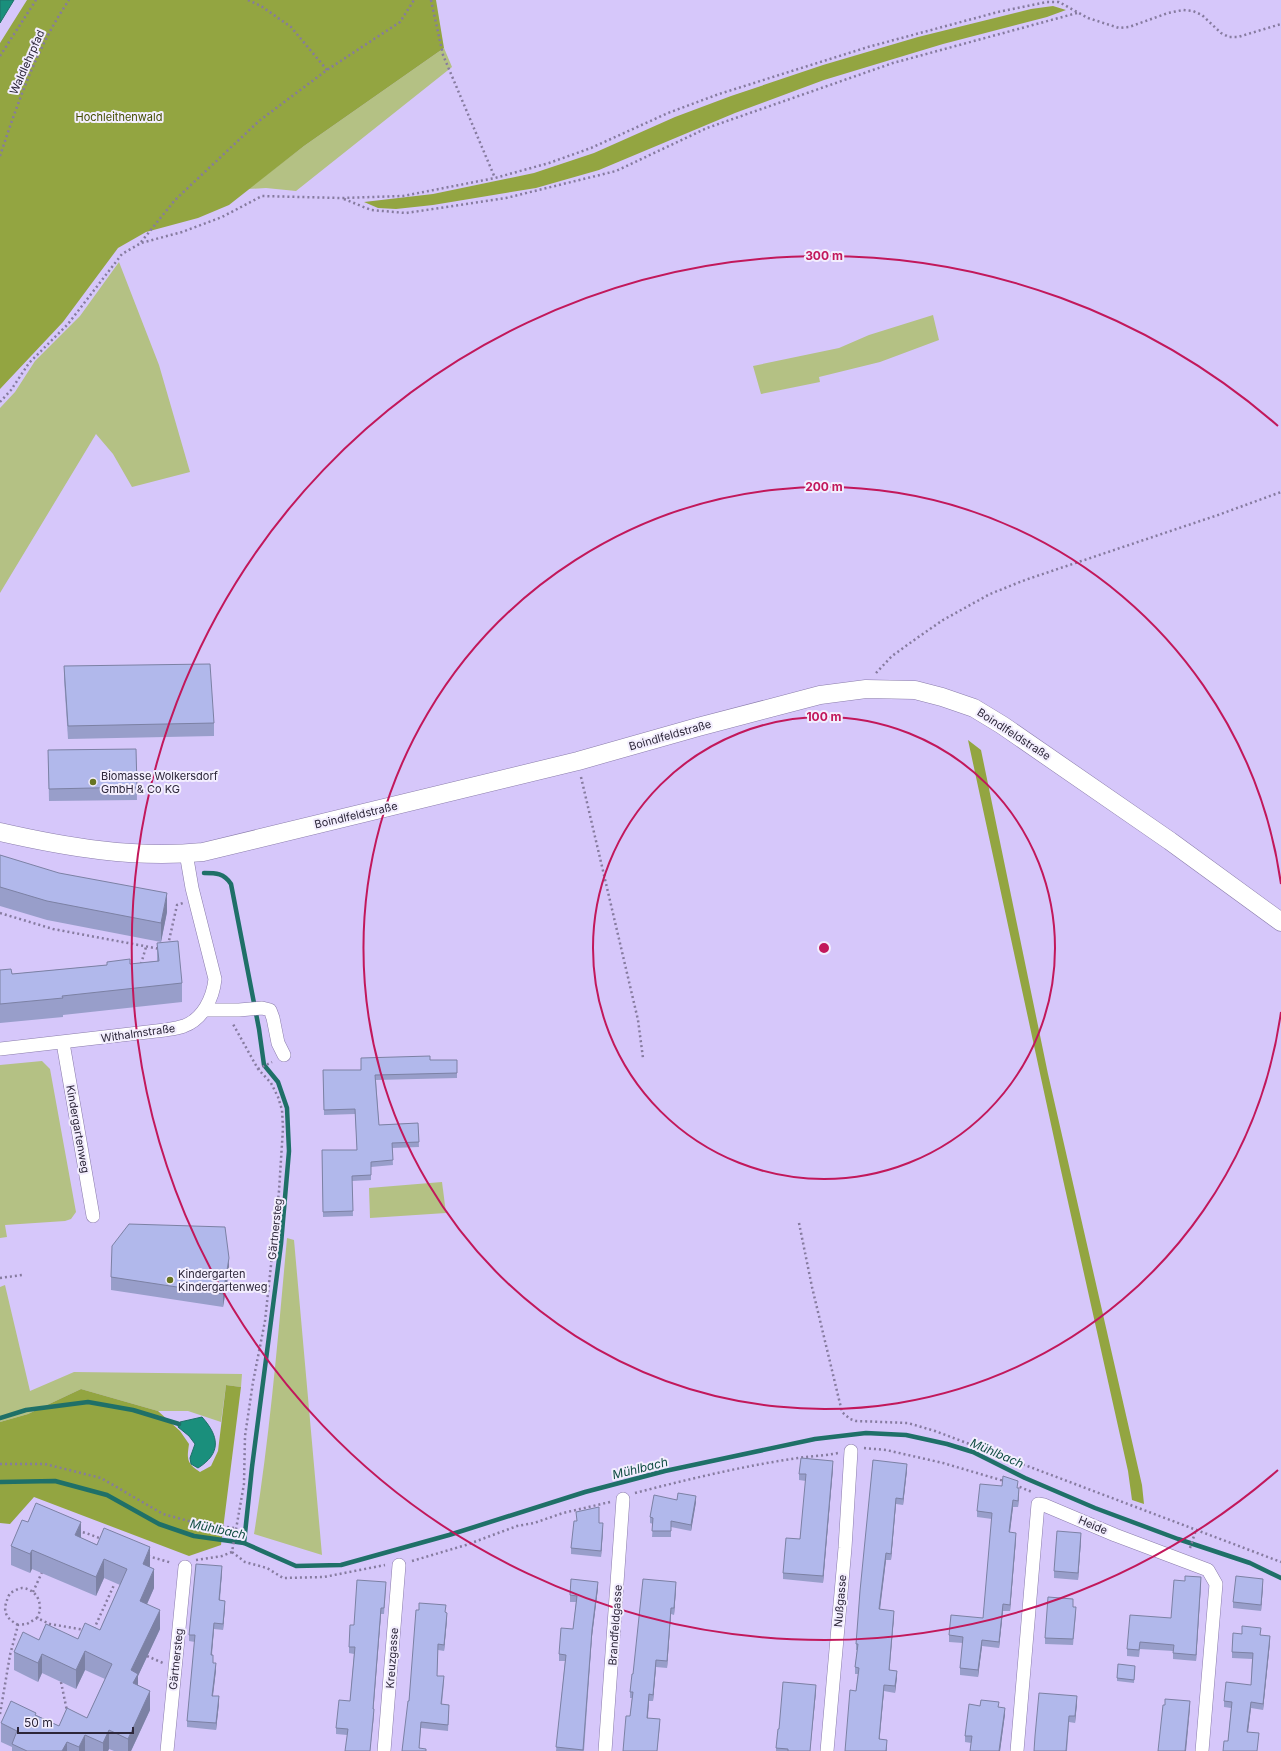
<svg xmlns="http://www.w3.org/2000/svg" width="1281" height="1751" viewBox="0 0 1281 1751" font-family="Inter,sans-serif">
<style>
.green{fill:#b4c184}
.forest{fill:#93a541}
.water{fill:#1a8f7c;stroke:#1f7068}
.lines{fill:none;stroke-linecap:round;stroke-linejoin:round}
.stream{stroke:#1f7068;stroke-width:4.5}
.street-casing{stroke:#8a7cab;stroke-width:14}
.secondary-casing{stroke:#8a7cab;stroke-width:19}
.path{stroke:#867b9f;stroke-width:2.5;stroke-dasharray:2 3;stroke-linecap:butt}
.street{stroke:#fff;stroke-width:13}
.secondary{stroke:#fff;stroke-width:18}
.wall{fill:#989eca}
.shaded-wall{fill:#7c81a4}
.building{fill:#b1b8eb;stroke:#7c81a4}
.ring{fill:none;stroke:#c2185b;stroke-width:2}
.poi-dot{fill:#687522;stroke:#f3eefe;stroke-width:1.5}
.labels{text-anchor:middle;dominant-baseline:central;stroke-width:4;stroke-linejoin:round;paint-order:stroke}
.street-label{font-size:11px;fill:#2c2639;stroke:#f3eefe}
.park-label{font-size:11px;fill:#444e00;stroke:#f3eefe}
.poi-label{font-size:11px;fill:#2c2639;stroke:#f3eefe;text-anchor:start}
.water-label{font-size:12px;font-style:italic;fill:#114d43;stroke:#f3eefe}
.centre{fill:#c2185b;stroke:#f3eefe;stroke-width:2}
.ring-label{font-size:12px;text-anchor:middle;font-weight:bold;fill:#c2185b;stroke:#f3eefe;stroke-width:4;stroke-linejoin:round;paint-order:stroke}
</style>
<rect width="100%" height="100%" fill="#d6c7fa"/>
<g class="green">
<path d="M444,48l8,19 -156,124 -30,-3 -18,1 56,-43z"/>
<path d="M119,262l40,103 31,107 -58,15 -19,-33 -17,-20 -96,159v-185l15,-16 20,-31 45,-45z"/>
<path d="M933,315l6,25 -59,22 -61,15 1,5 -59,12 -8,-28 86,-18 30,-13z"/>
<path d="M42,1061l8,8 26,143 -5,7 -6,2 -60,4 2,12 -7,1v-173z"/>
<path d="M442,1182l4,31 -76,5 -1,-30z"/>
<path d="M287,1238l7,2 28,315 -68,-21c16,-98 24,-197 33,-296z"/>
<path d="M5,1285l25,106 44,-19 168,2 -1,13 -15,-2 -5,37 -33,-11h-30l-77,-22 -53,25 -28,8v-135z"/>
</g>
<g class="forest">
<path d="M27,0h409l8,48 -140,98 -75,59 -31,13 -52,14 -28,16 -55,74 -63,67v-346z"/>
<path d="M1053,6l13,4 -19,7 -104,27 -119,36 -89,33 -136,57 -63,18 -103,17 -37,4 -18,-1 -14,-6 69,-8 101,-21 60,-20 81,-36 56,-21 92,-31 95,-28 113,-28z"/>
<path d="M968,740l13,10 67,324 94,411 2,19 -12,-4 -4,-29 -68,-305z"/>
<path d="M226,1385l15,2 -20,158 -32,11 -155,-59 -24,27 -10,-1v-101l28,-8 53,-25 77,22 22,20 9,13c-2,15 -3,19 11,28l11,-6 7,-15z"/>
</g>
<g class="water">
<path d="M0,0h14l-14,23z"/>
<path d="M202,1417c17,19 20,36 -4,51l-7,-4 -1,-6 5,-14 -6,-8 -11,-9 2,-5z"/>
</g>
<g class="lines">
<g class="stream">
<path d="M204,873c12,0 20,0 27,11l28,145 5,36 14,17 9,26 2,43 -8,93 -29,223 -8,76"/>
<path d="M0,1418l26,-8 62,-8 45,8 46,14"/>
<path d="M0,1482l55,-1 52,14 52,29 35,12 50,7 52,23 45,-1 108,-30 136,-43 80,-21 150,-32 51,-6 40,2 41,9 26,8 52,26 70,30 83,31 72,24 31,15"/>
</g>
<defs>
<g id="street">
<path d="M205,1010h34l23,-2 8,2 3,8 5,25 6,12"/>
<path d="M63,1043l30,173"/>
<path d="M0,1049l165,-19c6,-1 13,-2 19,-4 19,-7 29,-28 31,-47l-23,-91 -6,-35"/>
<path d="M167,1751l18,-184"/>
<path d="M384,1751l15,-186"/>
<path d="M605,1751l18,-252"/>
<path d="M827,1751l18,-203 6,-97"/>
<path d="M1017,1751l21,-247 6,1 71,30 93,35 8,14 -14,167"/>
</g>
<path id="secondary" d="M0,832c66,15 135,27 203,20l375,-91 120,-34 122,-32 46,-6 49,1 27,7 32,11 28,17 168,116 111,81"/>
</defs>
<use href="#street" class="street-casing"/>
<use href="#secondary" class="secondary-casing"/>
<g class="path">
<path d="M248,0l13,6 30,21 36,43"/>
<path d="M431,0l12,55 52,123"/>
<path d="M0,56l36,-56"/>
<path d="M0,156c18,-54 37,-109 69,-156"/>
<path d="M344,199l27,11 35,3 100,-15 110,-27 91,-43 186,-65 184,-50"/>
<path d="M141,242l34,-42 84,-79 68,-51 73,-48 14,-22"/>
<path d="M0,402l11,-12 18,-27 39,-39 54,-70 19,-11 41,-11 40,-15 40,-21 80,2 61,-2 92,-18 54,-15 42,-15 77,-35 51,-19 149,-47 130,-35 49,-10h12l29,16 31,10 10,-1 39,-14 15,-3 10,1 9,4 19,18 8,4h9l43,-13"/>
<path d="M876,673l16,-17 25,-18 26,-18 47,-26 35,-14 193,-65 63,-23"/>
<path d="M581,777l57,243 5,38"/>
<path d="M0,913l53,16 107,20"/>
<path d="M168,945l9,-40 6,-2"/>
<path d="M141,964l5,-17"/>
<path d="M258,1069l14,-7"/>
<path d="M799,1223l13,64 30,125 8,7 6,2 52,2 27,8 346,131"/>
<path d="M0,1278l22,-3"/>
<path d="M864,1448l22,2 57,13 61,18"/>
<path d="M0,1464h45l56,14 62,36 37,10 35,4"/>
<path d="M1015,1485l17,7"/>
<path d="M635,1493c54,-14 108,-27 163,-35 13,-2 26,-2 40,-5"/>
<path d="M78,1531l8,2 16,6"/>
<path d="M1190,1548l6,-18"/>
<path d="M232,1552l13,10 22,6 16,10 41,-1 61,-12"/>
<path d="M148,1556l24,7"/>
<path d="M196,1560l26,-4 10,-4 12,-68 1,-48 8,-54 12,-61 14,-130 4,-63 -1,-18 -4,-13 -7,-14 -13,-14 -25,-45"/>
<path d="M412,1561l54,-16 51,-19 17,-3 29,-10 47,-11"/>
<path d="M33,1592l10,-22"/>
<path d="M18,1625c-16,-9 -15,-17 -8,-32 4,-2 9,-5 12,-5 16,1 22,18 15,30"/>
<path d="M94,1629l20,-44"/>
<path d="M147,1656l16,7"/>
<path d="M61,1682l6,29"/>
<path d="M0,1714l10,-59 8,-30 9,-1 10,-6 13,6 35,6"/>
</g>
<use href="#street" class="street"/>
<use href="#secondary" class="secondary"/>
</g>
<g class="wall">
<path d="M64,666l150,57v13l-146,3 -4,-60z"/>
<path d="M136,749l1,51 -88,1 -1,-51z"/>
<path d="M0,855l167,57 -6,30 -114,-22 -47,-14z"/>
<path d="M157,943l25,40v19l-119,13v2l-63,6v-53l12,4 95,-9v-3l23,2 27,-3z"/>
<path d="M430,1060h27v18l-81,2 3,45 39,-2 1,24 -27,1 1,17 -22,2v13l-19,1 1,35 -30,1 -1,-67h35l-2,-36 -31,1 -1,-45h38z"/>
<path d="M229,1271l-6,36 -112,-17v-13z"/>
<path d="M873,1460l34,10 -4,35 -7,-1 -5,56h-5l-6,50 14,7 -5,53 8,7 -2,16 -11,-2 -5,48 8,8v4h-42l11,-60 2,-17h-3v-7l2,-17h-1v-6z"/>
<path d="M833,1468l-10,115 -40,-4v-6l17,-34 6,-58 -7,-1v-6z"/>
<path d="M1002,1486l16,2 1,7 -1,12h-5l-3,25 6,7 -6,72h-7l-4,37 -17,-2 -4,31 -18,-2v-7l3,-25 -14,-1v-7l34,-17 9,-99 -15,-2v-6z"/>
<path d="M696,1502l-5,29 -20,-4v10h-19l1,-13 -3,-1v-6z"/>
<path d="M28,1522l53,16 69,28 -1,1 5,21 -7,16 13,25 -22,47v9l12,25 -19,41h-17l-5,-2 -1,2h-96v-4l-11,-5v-19l35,-8 23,11 28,-8 18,-39 -20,-9 -9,19 -34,-16 -4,9 -24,-12v-18l25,-12 39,-1 22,-9 20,-45 -16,-7 -8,18 -64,-27 -2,4 -19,-8v-19z"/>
<path d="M599,1523l4,6 -2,28 -30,-3v-6z"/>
<path d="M1081,1540l-3,40 -24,-2v-7z"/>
<path d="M222,1572l-2,28 5,7 -2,23 -9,-1 -2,26 1,8 3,7 -3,26 6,7 -3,27 -29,-3v-6l8,-79 -6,-1v-6z"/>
<path d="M1201,1583l-5,78 -23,-2v-8l-33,-2 -1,8 -12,-1v-7l44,-31z"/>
<path d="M1263,1586l-2,25 -28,-3v-6z"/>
<path d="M386,1588l-2,26h-3l-8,95 1,6 -27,20 -11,-1v-6l14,-27 4,-47 -5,-1v-6l5,-22z"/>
<path d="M598,1588l-6,48 -8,115h-28l9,-90h-6v-7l14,-25 3,-27h-6v-7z"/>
<path d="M676,1589l-2,26 -3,-1 -4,54 -11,-1 -3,34h-4l-1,17 12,7 -3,26h-34l7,-35 2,-18h-2v-6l3,-18z"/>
<path d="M1073,1607l3,6 -3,32 -28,-1v-6z"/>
<path d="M419,1610l27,2 1,7 -3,32 -6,-1 -1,26 7,6 -2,22 7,7 -1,20 -27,-3 -2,20 -17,3 7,-50z"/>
<path d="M1261,1635l9,7 -7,68 -12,-2 -3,24 11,8 -31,1 3,-33 -7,-1v-6l27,-16 1,-26 -20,-1v-6z"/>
<path d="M1135,1669l-1,14 -17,-2v-3z"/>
<path d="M816,1691l-6,60h-34v-3z"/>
<path d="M1077,1703l-2,20 -6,-1 -2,29h-33z"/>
<path d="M999,1708l6,6 -5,37h-30l1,-8 -6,-1v-6z"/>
</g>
<g class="shaded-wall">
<path d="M167,893v19l-6,30v-19z"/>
<path d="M229,1258v13l-6,36v-13z"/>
<path d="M833,1461v7l-10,115v-7z"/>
<path d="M907,1464v6l-4,35v-6z"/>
<path d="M1019,1488v7l-1,12v-6z"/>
<path d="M696,1496v6l-5,29v-6z"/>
<path d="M896,1498v6l-5,56v-6z"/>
<path d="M1013,1500v7l-4,32v-7z"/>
<path d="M81,1522v19l-6,-6z"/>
<path d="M603,1523v6l-2,28v-6z"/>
<path d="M1016,1533v6l-6,72v-6z"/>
<path d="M1081,1533v7l-3,40v-7z"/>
<path d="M150,1547v19l-7,17v-19z"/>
<path d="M32,1550v19l-2,4v-19z"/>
<path d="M886,1553v7l-7,56v-7z"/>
<path d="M104,1559v19l-8,18v-19z"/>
<path d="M222,1566v6l-3,34v-6z"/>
<path d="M154,1569v19l-14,32v-19z"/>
<path d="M1201,1577v6l-5,78v-6z"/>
<path d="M1263,1579v7l-2,25v-6z"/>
<path d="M598,1582v6l-6,48 -9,115 9,-121z"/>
<path d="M676,1582v7l-2,26v-7z"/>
<path d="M225,1601v6l-2,23v-6z"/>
<path d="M1003,1604v7l-4,37v-6z"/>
<path d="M381,1608v6l-8,101v-6z"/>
<path d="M671,1608v6l-4,54v-7z"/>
<path d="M160,1610v19l-22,47v16l-5,10 -2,-32z"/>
<path d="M894,1611v6l-5,59v-6z"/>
<path d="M447,1613v6l-3,32v-6z"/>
<path d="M214,1623v6l-3,32v-6z"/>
<path d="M1270,1636v6l-7,68v-6z"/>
<path d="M982,1640v6l-4,31v-7z"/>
<path d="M85,1651v19l-9,19v-19z"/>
<path d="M42,1654v19l-4,9v-19z"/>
<path d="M656,1660v7l-3,34v-6z"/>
<path d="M216,1663v7l-4,32v-6z"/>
<path d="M897,1671v6l-2,16v-7z"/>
<path d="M816,1685v6l-6,60z"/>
<path d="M884,1685v6l-5,55v-7z"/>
<path d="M150,1691v19l-19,41h-3v-12z"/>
<path d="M649,1694v7l-2,23v-6z"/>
<path d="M219,1696v7l-3,27v-7z"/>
<path d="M1077,1696v7l-2,20v-7z"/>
<path d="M1190,1701v7l-4,43h-1z"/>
<path d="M1251,1702v6l-4,31v-7z"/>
<path d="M1005,1708v6l-5,37h-1z"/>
<path d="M374,1709v6l-4,36z"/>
<path d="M109,1730v19l-1,2h-5v-8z"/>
<path d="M85,1735v16h-6v-4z"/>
<path d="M67,1742v9h-5z"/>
</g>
<g class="building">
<path d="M210,664l4,59 -146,3 -4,-60z"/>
<path d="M136,749l1,38 -88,2 -1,-39z"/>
<path d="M0,855l59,18 108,20 -6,30 -114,-22 -47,-14z"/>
<path d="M178,941l4,42 -120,13 1,2 -63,6v-34l11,-1 1,5 95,-9v-3l23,-3v5l29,-3 -2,-18z"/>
<path d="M430,1056v4h27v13l-82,2 4,50 39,-2 1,19 -27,1 1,17 -22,2v13l-19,1 1,35 -30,1 -1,-62h35l-2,-41 -31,1 -1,-40h38v-12z"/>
<path d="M129,1224l96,3 4,31 -6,36 -112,-17 1,-31z"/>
<path d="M801,1458l32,3 -10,115 -40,-3 3,-35 14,1 6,-65h-7z"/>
<path d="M873,1460l34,4 -4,35 -7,-1 -5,56 -5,-1 -7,56 15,2 -5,59 8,1 -2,15 -11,-1 -5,54 8,1 -1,11h-41l5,-61 6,1 3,-23 -4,-1 3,-23h-2l4,-53z"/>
<path d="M1003,1476l15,5 -1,7h2l-1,13 -5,-1 -4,32 7,1 -6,72 -7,-1 -4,38 -17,-2 -4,30 -18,-2 3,-31 -14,-2 2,-20 32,3 9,-105 -15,-2 3,-27 22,2z"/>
<path d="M678,1493l18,3 -5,29 -20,-4v10h-19l1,-13 -3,-1 4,-22 23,5z"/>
<path d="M36,1503l45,19 -6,13 22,10 7,-17 46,19 -7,17 11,5 -14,32 20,9 -29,60 7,4 -5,9 17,8 -22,48 -19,-9 -6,13 -18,-8 -6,12 -12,-5 -5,9h-35l-15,-7 5,-13 -16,-8 10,-22 25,12 -1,2 24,11 8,-18 20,10 25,-54 -27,-13 -9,19 -34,-16 -4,9 -24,-11 9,-20 16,8 7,-16 32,15 7,-16 15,7 27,-61 -23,-10 -8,18 -64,-27 -2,4 -19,-8 11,-26 6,2z"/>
<path d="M599,1507v16h4l-2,28 -30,-3 3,-27h3l-1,-9z"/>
<path d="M1057,1531l24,2 -3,40 -24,-2z"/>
<path d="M196,1564l26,2 -3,34 6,1 -2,23 -9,-1 -3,32h2v8h3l-4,33h7l-3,27 -29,-2 8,-86h-6z"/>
<path d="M1185,1576l16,1 -5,78 -23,-2 1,-8 -34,-3 -1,8 -12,-1 3,-34 41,3 3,-38 11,1z"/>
<path d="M1236,1576l27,3 -2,26 -28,-3z"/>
<path d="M571,1579l27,3 -6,48 -9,120 -27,-3 10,-92 -7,-1 2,-26 12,1 4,-33 -7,-1z"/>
<path d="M643,1579l33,3 -2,26h-3l-4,53 -11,-1 -3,35 -4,-1 -2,24 13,1 -3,32h-34l3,-35h4l3,-24h-3l2,-18h1z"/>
<path d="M357,1580l29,2 -2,26h-3l-8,101h1l-4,42h-25l3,-22 -12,-1 3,-28 11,1 5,-54h-6l1,-22h4z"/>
<path d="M1048,1597l25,2v8h3l-3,32 -28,-1z"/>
<path d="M419,1603l27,2 -1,7 2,1 -3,32 -6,-1 -1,32h7l-3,28 8,1 -1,20 -27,-3 -2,26 7,1v2h-24l6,-50h1l7,-91h3z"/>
<path d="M1242,1626l19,2 -1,7 10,1 -7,68 -12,-2 -4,30 12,1 -2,18h-34l1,-10h4l4,-39 -8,-1 2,-19 25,3 2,-32 -21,-1 1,-19 9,1z"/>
<path d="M1118,1664l17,2 -1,14 -17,-2z"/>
<path d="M783,1682l33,3 -6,66h-22v-2l-12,-1 2,-19h1z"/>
<path d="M1039,1693l38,3 -2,20h-6l-3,35h-32l1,-15z"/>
<path d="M1165,1699l25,2 -5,50h-27l5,-46h2z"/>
<path d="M981,1700l18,2 -1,5 7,1 -6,43h-29l2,-15h-7l4,-32 11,2z"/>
</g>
<g class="ring">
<circle cx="824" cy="948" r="231"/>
<path d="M1281 1012A461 461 0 1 1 1281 884"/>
<path d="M1278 1470A692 692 0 1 1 1278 426"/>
</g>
<g class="poi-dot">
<circle cx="93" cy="782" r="4"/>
<circle cx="170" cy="1280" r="4"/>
</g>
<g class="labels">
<g class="street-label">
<text transform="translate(27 62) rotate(-66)">Waldlehrpfad</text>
<text transform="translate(1014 734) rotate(33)">Boindlfeldstraße</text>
<text transform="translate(670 735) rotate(-16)">Boindlfeldstraße</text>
<text transform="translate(356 815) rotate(-13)">Boindlfeldstraße</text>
<text transform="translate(138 1033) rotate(-8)">Withalmstraße</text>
<text transform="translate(78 1129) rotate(80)">Kindergartenweg</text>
<text transform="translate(275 1229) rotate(-84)">Gärtnersteg</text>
<text transform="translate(1093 1525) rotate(23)">Heide</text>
<text transform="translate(840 1601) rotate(-85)">Nußgasse</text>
<text transform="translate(615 1625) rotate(-86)">Brandfeldgasse</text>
<text transform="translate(392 1658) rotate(-86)">Kreuzgasse</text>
<text transform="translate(176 1659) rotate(-84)">Gärtnersteg</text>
</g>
<g class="park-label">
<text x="119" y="117">Hochleithenwald</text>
</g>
<g class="poi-label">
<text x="101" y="776">Biomasse Wolkersdorf<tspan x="101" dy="13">GmbH &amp; Co KG</tspan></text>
<text x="178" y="1274">Kindergarten<tspan x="178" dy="13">Kindergartenweg</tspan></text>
</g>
<g class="water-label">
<text transform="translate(997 1453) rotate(23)">Mühlbach</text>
<text transform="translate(640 1468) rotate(-14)">Mühlbach</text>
<text transform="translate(218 1529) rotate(12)">Mühlbach</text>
</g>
</g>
<circle cx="824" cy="948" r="6" class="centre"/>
<g class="ring-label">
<text x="824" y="260">300 m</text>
<text x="824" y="491">200 m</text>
<text x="824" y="721">100 m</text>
</g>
<path d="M18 1727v6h115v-6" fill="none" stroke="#2c2639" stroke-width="2"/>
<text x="24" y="1727" font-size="12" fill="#2c2639" stroke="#f3eefe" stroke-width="3" paint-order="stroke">50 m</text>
</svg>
